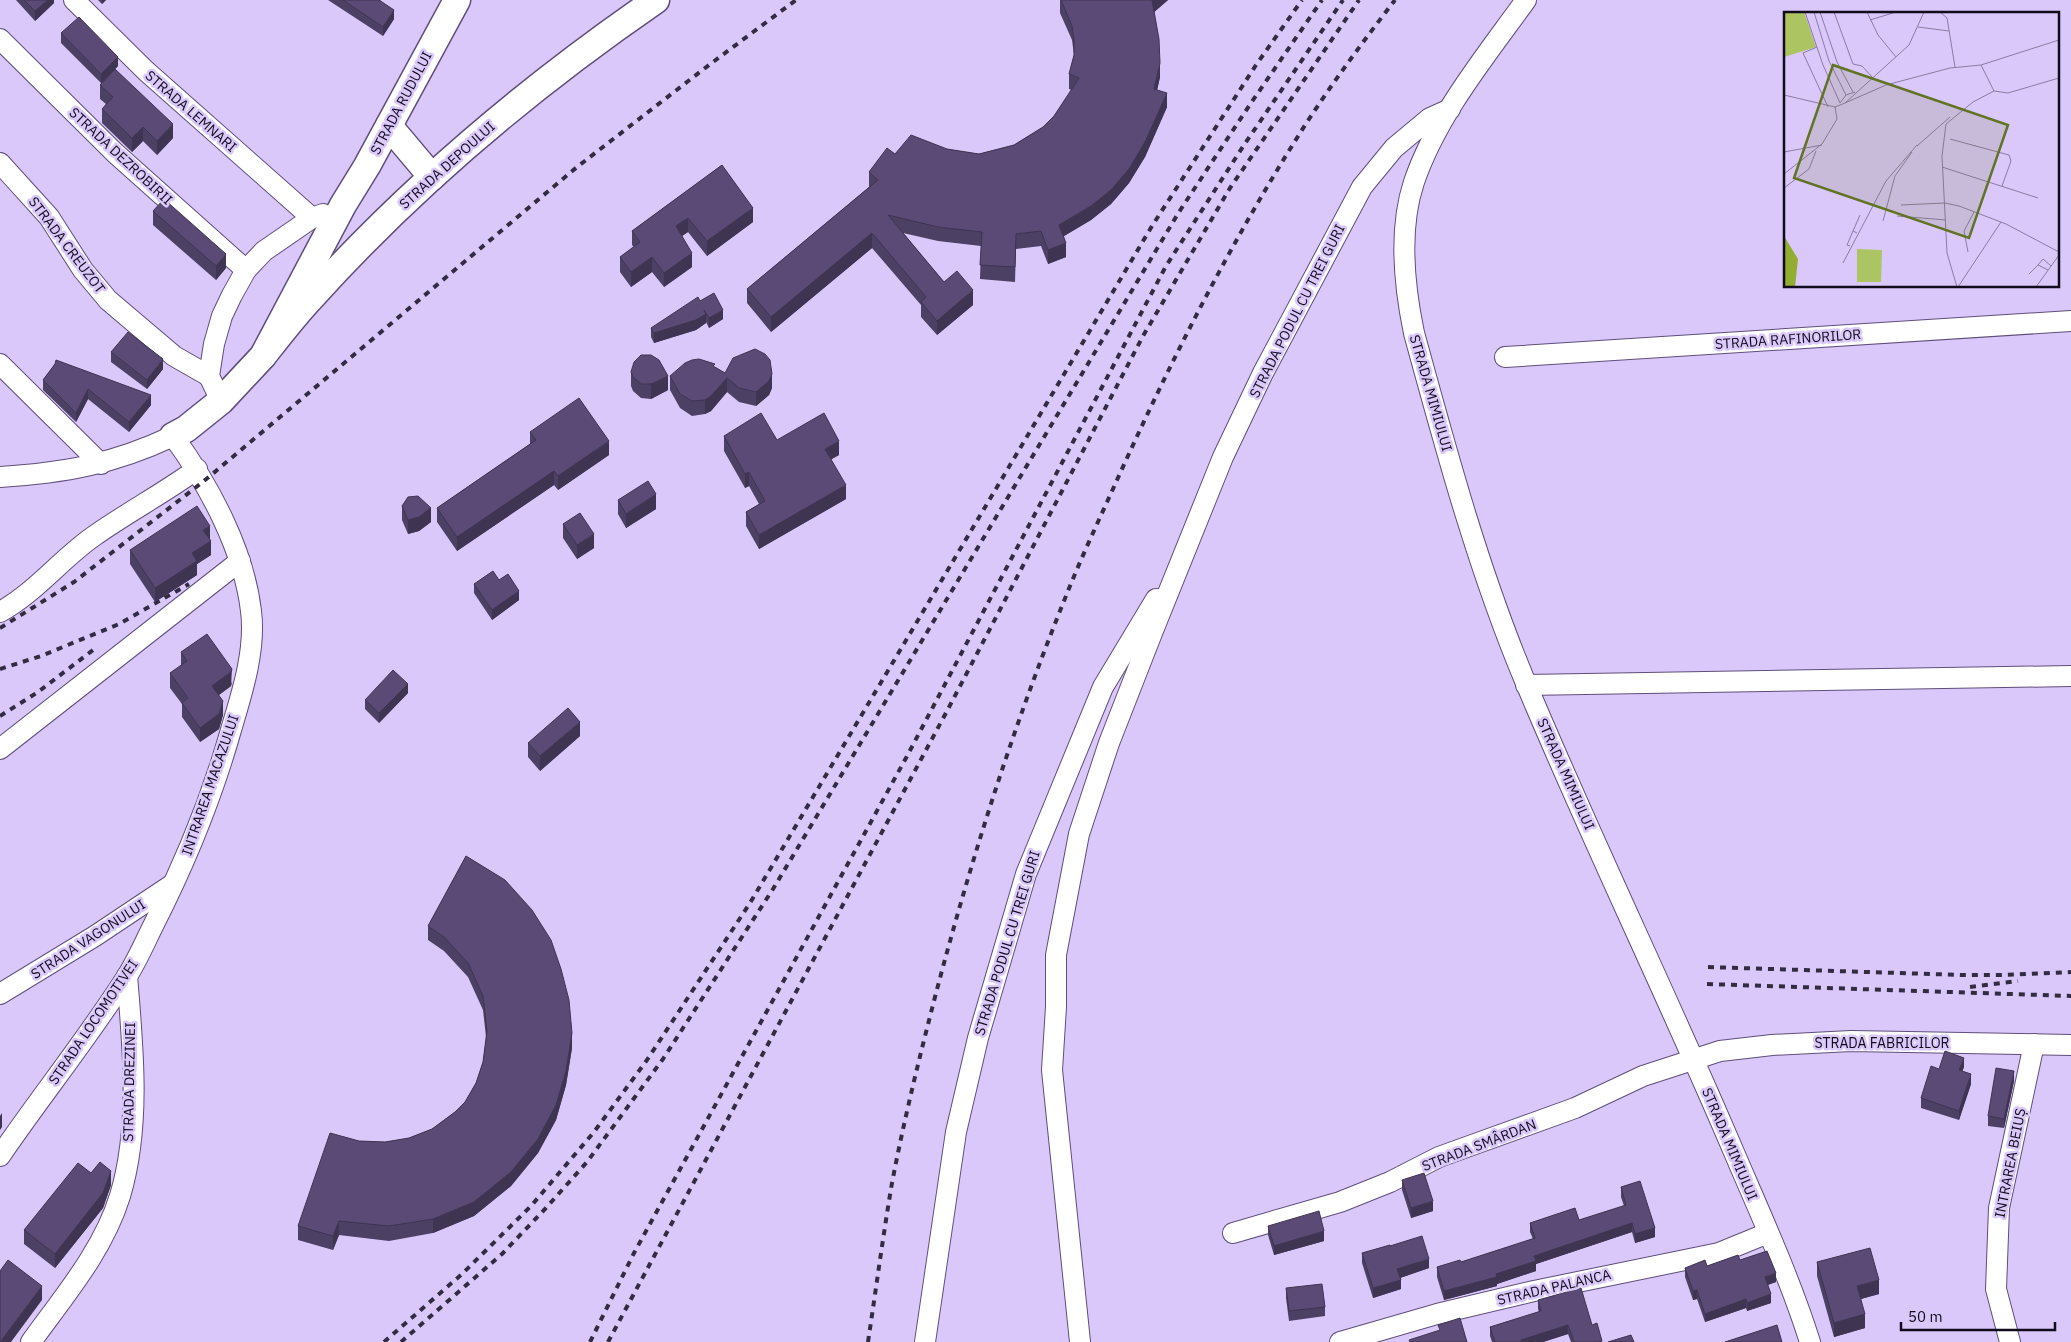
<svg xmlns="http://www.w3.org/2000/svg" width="2071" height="1342" viewBox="0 0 2071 1342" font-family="'IBM Plex Sans',sans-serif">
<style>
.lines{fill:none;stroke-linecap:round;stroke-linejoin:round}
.minor-casing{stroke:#5f4e7a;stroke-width:22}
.major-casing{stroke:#5f4e7a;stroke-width:29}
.minor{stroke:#fff;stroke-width:20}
.major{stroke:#fff;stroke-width:26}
.rail{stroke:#332b41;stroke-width:4;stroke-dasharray:6 6;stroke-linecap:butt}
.wall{fill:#4d4065}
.shaded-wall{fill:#3f3452}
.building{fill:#5a4a75;stroke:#3f3452}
.labels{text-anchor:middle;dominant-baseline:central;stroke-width:5;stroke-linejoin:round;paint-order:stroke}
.street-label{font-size:14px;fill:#110b1c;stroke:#dac8fb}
.inset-road{fill:none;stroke:#8a7ca2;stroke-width:1}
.view{fill:#627423;fill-opacity:0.15;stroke:#627423;stroke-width:2.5}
.inset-edge{fill:none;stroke:#110b1c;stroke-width:2.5}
</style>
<rect width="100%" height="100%" fill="#dac8fb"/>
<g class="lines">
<defs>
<g id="minor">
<path d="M74,0l72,71 166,147"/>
<path d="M1526,0c-41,57 -89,115 -112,182 -16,48 -10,103 0,151 32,117 64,236 111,348 66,158 141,312 208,469 27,63 56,126 77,192"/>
<path d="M0,39l115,114 131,117"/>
<path d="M0,163l49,54 34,53 25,30 66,56 35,20"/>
<path d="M1505,357l566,-36"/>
<path d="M0,364l101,100"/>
<path d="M221,401l-12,-25 5,-32 8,-28 10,-21 14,-25 18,-19 48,-33 11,-4"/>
<path d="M0,477c64,-4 114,-13 173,-41 36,49 71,114 78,175 5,39 -9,82 -20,119 -19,67 -46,133 -77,194 -9,18 -17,37 -28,54 -39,61 -85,118 -126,178"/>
<path d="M0,612c36,-20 61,-53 94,-76 34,-24 70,-43 103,-67"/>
<path d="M1526,685l545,-9"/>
<path d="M0,749l240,-188"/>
<path d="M0,994l95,-58 78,-52"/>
<path d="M1233,1233l107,-31 50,-20 49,-25 136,-49 68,-32 77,-25 52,-6 79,-4 220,4"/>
<path d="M31,1342c33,-46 72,-91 89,-146 21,-70 13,-149 7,-220"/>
<path d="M925,1342l31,-210 22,-94 48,-164 77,-187 53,-88"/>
<path d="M1080,1342l-28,-272 4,-63v-52l23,-121 30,-91 43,-110 71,-176 40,-84 99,-186 32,-39 36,-30 20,-9"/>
<path d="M1340,1342l97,-28 97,-23 185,-38 49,-20"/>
<path d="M2010,1342l-14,-53 3,-81 35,-164"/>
</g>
<g id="major">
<path d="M389,126l43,51"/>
<path d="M263,356c15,-19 31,-40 48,-58 102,-113 220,-212 345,-298"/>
<path d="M173,436l13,-7 35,-28 42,-45 80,-151 24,-39 90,-166"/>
</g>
</defs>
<use href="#minor" class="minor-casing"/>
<use href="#major" class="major-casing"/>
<use href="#minor" class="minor"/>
<use href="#major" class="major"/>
<g class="rail">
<path d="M0,628l74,-46 130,-101 373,-314 132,-102 87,-65"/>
<path d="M0,669l41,-13 78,-32 70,-40"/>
<path d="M0,716l38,-24 59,-45"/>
<path d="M1708,967l254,8h41l68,-3"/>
<path d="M1707,984l364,12"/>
<path d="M1970,987l48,-6"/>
<path d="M384,1342l78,-68 69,-68 63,-74 53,-72 103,-157 402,-677 104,-161 46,-65"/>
<path d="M401,1342l101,-88 43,-45 42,-47 76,-103 110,-170 406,-677 72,-109 71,-103"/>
<path d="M590,1342l44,-89 272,-495 260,-492 78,-121 99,-145"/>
<path d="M608,1342l339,-631 196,-375 87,-148 129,-188"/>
<path d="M868,1342c8,-53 15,-106 24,-159 12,-63 27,-124 43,-186 35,-134 77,-267 129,-396 16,-41 35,-81 53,-121 56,-124 118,-246 192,-361 27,-41 56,-80 86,-119"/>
</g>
</g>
<g class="wall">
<path d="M16,0h38v3l-19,18z"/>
<path d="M98,0h8l-4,4z"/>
<path d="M328,0h52l14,19 -11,17z"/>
<path d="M1060,0h108l-14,12 6,65 -3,13 10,17 -22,50 -16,26 -18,21 -20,16 -27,16 2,21 -18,7 -7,-18 -25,3 -1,33 -35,-3 1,-33 -43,-5 -35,-8 41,49 29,23 -36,30 -16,-18v-12l-49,-57 -101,84 -24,-29v-14l122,-102v-15l26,-18 52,-5 32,5 35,-9 29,-18 11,-11 18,-26 -3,-1v-15l5,-19 -2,-15 -12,-27z"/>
<path d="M61,33l57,33 -3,3 58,69 -16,17 -14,-14 -11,11 -30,-29v-14l4,-5 -6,-5v-14l1,-2 -40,-40z"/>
<path d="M722,165l31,57 -46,34 -19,-24 -6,4 10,31 -28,20 -12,-15 -21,15 -11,-15v-15l14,-10 -2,-2v-14z"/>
<path d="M153,211l73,57 -10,12 -63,-55z"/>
<path d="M700,301l23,18 -14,9 -3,-6v1l-10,7 -42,13 -3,-6v-9z"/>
<path d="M111,352l52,17 -16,20 -36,-27z"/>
<path d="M55,364l96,41 -22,27 -41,-33 -12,23 -33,-32v-10z"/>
<path d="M715,367l10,6 47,15 -3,7 -13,11 -17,-4 -12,-10 -16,19 -6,3 -13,2 -12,-8 -10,-18v-14z"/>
<path d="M631,372l37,18 -17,9 -10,-1 -8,-7 -2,-5z"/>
<path d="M530,432l79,23 -51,35 -4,-5 -97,66 -20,-29v-14l93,-64z"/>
<path d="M724,436l53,4 62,15 -8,4 15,40 -87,50 -13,-23v-14l13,-8 -10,-18 -4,2 -21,-37z"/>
<path d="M618,500l38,9 -30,19 -8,-14z"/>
<path d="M402,506l29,16 -12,9 -11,3 -6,-14z"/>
<path d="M563,524l31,24 -17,11 -14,-21z"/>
<path d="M210,540l1,15 -14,9v11l-42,27 -25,-38v-14z"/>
<path d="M499,580l20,20 -27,20 -18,-27v-9z"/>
<path d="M181,652l51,31 -1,3 -12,9 4,20 -4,14 -19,13 -18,-25v-13l-12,-16v-15l11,-7z"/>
<path d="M408,693l-29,30 -14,-14v-9z"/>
<path d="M580,736l-40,35 -12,-14v-14z"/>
<path d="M466,856l106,192 -6,37 -10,35 -18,33 -27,33 -37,30 -41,17 -44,8 -50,-6 -6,15 -35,-10v-14l61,-85 26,1 24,-4 23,-9 23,-17 10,-10 11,-19 7,-21 3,-25 -3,-27 -15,-33 -24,-26 -16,-11v-14z"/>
<path d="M1964,1067l-2,4 9,13 -12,36 -38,-12v-10l18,-29z"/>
<path d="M2014,1081l-10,47 -16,-2v-10z"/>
<path d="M91,1173l20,12 -8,23 -48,60 -31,-24v-14z"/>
<path d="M1402,1180l31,31 -22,7 -9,-28z"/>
<path d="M1621,1187l34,50 -20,6 -3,-11 -96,32v7l-39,13v2l-53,14 -7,-23v-10l24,-5 72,-23 -3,-7v-9l49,-3 45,-14 -3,-9z"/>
<path d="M1268,1226l56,15 -50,14 -6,-20z"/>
<path d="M1390,1246l39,22 -29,10 1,11 -28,9 -11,-35v-10z"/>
<path d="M1740,1260l36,22 -9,3 4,18 -24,8 -1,-3 -41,14 -8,-23 -4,1 -8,-23v-9l22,-2z"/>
<path d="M1817,1262l62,32 -18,5 4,29 -31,9 -17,-61z"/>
<path d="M1286,1288l39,19v9l-36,5 -3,-23z"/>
<path d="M1538,1300l54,25 10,17h-31l-3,-8 -25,8h-51l-2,-6v-9l49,-15 -1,-3z"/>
</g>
<g class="shaded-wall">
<path d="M48,0h6v3l-19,18v-10z"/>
<path d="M102,0h4l-4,4z"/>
<path d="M1152,0h16l-16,14z"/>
<path d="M394,10v9l-11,17v-9z"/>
<path d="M118,57v9l-17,17v-9z"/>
<path d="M1160,63v14l-6,27v-15z"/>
<path d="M1167,93v14l-22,50 -16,26 -18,21 -20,16 -32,19v-14z"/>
<path d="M173,124v14l-16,17v-14z"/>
<path d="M143,127v14l-11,11v-14z"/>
<path d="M753,208v14l-46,34v-15z"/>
<path d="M688,218v14l-12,8v-14z"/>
<path d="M872,233v15l-101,84v-15z"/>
<path d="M1066,243v14l-18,7v-14z"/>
<path d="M692,253v14l-28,20v-14z"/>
<path d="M226,254v14l-10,12v-14z"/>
<path d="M652,257v15l-21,15v-15z"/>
<path d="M973,290v15l-36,30v-14z"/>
<path d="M723,310v9l-14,9v-10z"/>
<path d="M706,314v9l-10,7 -42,13v-10z"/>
<path d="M163,359v10l-16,20v-9z"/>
<path d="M772,374v14l-3,7 -13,11v-14z"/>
<path d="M668,376v14l-17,9v-15z"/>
<path d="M727,378v14l-16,19 -6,3v-14z"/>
<path d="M88,389v10l-12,23v-9z"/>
<path d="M151,395v10l-22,27v-10z"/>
<path d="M609,441v14l-51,35v-14z"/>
<path d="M839,441v14l-14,8v-14z"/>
<path d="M554,471v14l-97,66v-14z"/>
<path d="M749,472v14l-4,2v-14z"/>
<path d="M846,485v14l-87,50v-14z"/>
<path d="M656,494v15l-30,19v-14z"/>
<path d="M431,508v14l-12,9 -11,3v-14z"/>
<path d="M210,526v14l-7,4v-14z"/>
<path d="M594,534v14l-17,11v-14z"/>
<path d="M211,541v14l-14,9v11l-42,27v-14l37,-35z"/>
<path d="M519,591v9l-27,20v-10z"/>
<path d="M232,669l-1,17 -19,14v-14z"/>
<path d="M408,684v9l-29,30v-10z"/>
<path d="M223,701v14l-4,14 -19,13v-14z"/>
<path d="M580,722v14l-40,35v-15z"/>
<path d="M572,1033v15l-6,37 -10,35 -18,33 -27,33 -37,30 -41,17v-14z"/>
<path d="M1964,1058v9l-5,13v-10z"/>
<path d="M2014,1071v10l-10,47v-9z"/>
<path d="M1971,1074v10l-12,36v-9z"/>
<path d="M2,1113v14l-2,3v-14z"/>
<path d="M111,1171v14l-8,23 -48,60v-14z"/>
<path d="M1433,1201v10l-22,7v-10z"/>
<path d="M339,1221v14l-6,15v-14z"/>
<path d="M1632,1223v9l-96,32v7l-39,13v2l-53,14v-9l90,-35z"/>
<path d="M1655,1228v9l-20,6v-9z"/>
<path d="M1324,1231v10l-50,14v-9z"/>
<path d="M1429,1259v9l-32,11v-10z"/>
<path d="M1776,1273v9l-11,4v-9z"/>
<path d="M1401,1280v9l-28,9v-10z"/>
<path d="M1879,1280v14l-22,6v-14z"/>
<path d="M42,1286v14l-31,42h-11z"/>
<path d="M1697,1290v9l-4,1v-9z"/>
<path d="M1771,1294v9l-24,8v-8z"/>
<path d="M1746,1299v9l-41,14v-8z"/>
<path d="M1865,1314v14l-31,9v-14z"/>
<path d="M1568,1325v9l-25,8h-22v-2z"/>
</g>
<g class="building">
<path d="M24,0h24l-13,11z"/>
<path d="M343,0h36l15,10 -11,17z"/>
<path d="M1061,0h91l7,39 1,24 -6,26 13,4 -22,49 -16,27 -18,21 -20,16 -32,19 7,18 -18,7 -7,-19 -25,3 -1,33 -35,-2 2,-33 -44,-5 -50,-12 56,67 13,-11 16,19 -36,31 -16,-19 5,-5 -54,-64 -101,84 -24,-28 131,-109 -9,-8 18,-24 8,6 16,-19 36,14 32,5 35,-9 29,-18 11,-11 25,-38 -10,-4 5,-19v-14l-2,-15z"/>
<path d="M79,17l39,40 -17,17 -40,-41z"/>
<path d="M115,69l58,55 -16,17 -14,-14 -11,11 -30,-29 11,-12 -13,-12z"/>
<path d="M722,165l31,43 -46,33 -19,-23 -12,8 16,27 -28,20 -12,-16 -21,15 -11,-15 20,-15 -8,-11z"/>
<path d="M164,199l62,55 -10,12 -63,-55z"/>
<path d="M714,293l9,17 -14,8 -5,-8 2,4 -10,6 -42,13 -3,-5 47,-31 2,4z"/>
<path d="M128,332l35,27 -16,21 -36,-28z"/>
<path d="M755,349l10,5 5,6 2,14 -3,7 -13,11 -17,-4 -12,-10 -16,18 -6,4 -13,1 -12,-7 -10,-18 15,-13 7,-3 7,-1 16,5 -2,2 12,7 8,-15z"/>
<path d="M641,355h10l8,5 9,16 -17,8h-10l-8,-7 -2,-5 3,-10z"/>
<path d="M56,360l95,35 -22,27 -41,-33 -12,24 -33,-33 12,-16z"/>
<path d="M579,398l30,43 -51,35 -4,-5 -97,66 -20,-29 99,-68 -6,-8z"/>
<path d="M761,413l16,27 47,-27 15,28 -14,8 21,36 -87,50 -13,-23 19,-11 -16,-29 -4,2 -21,-38z"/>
<path d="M648,481l8,13 -30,20 -8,-14z"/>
<path d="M418,496l13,12 -12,9 -11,3 -6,-14 6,-9z"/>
<path d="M197,506l13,20 -7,4 8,11 -19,12 5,8 -42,27 -25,-38z"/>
<path d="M580,513l14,21 -17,11 -14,-21z"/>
<path d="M493,571l6,9 9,-6 11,17 -27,19 -18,-26z"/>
<path d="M207,634l25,35 -1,3 -19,14 11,15 -4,13 -19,14 -18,-25 6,-5 -18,-25 17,-12 -6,-9z"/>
<path d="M393,670l15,14 -29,29 -14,-13z"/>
<path d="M568,708l12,14 -40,34 -12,-13z"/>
<path d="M466,856l39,24 27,30 19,30 10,29 8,31 3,33 -6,38 -10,34 -18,34 -27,33 -37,30 -41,17 -44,7 -50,-5 -6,15 -35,-10 32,-93 29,8 26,1 24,-4 23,-9 23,-17 10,-10 11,-19 7,-21 4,-31 -4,-35 -15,-33 -24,-26 -16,-11z"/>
<path d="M1945,1051l19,7 -5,12 12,4 -12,37 -38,-13 10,-32 8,3z"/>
<path d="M1996,1068l18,3 -10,48 -16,-3z"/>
<path d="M100,1162l11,9 -8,22 -48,61 -31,-24 54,-67 13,10z"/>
<path d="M1424,1173l9,28 -22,7 -9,-28z"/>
<path d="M1640,1181l15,47 -20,6 -3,-11 -98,33 2,5 -40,13 1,3 -53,14 -7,-24 23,-7 1,2 74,-24 -5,-15 45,-15 4,12 47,-15 -5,-18z"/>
<path d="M1319,1211l5,20 -50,15 -6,-20z"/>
<path d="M1422,1236l7,23 -32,10 4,11 -28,8 -11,-35 28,-8v1z"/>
<path d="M1870,1248l9,32 -22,6 8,28 -31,9 -17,-61z"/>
<path d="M1767,1251l9,22 -11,4 6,17 -24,9 -1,-4 -41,15 -8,-24 -4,1 -8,-23 20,-8 2,6 31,-11 2,5z"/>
<path d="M8,1260l34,26 -42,56v-71z"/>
<path d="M1322,1284l3,23 -36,4 -3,-23z"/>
<path d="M1581,1288l11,37 5,-2 5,18 -3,1h-25l-6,-17 -47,15v2h-26l-5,-15 51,-16 -3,-11z"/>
<path d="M1460,1318l7,24h-57l-1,-2 31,-10 -2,-5z"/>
<path d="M1777,1325l5,17h-57z"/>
<path d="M1631,1335l3,7h-26z"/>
</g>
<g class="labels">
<g class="street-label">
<text transform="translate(401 103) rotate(-62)">STRADA RUDULUI</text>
<text transform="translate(191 111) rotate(41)">STRADA LEMNARI</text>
<text transform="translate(121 156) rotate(43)">STRADA DEZROBIRII</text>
<text transform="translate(447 165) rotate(-42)">STRADA DEPOULUI</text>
<text transform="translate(67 245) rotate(53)">STRADA CREUZOT</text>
<text transform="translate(1297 311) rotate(-63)">STRADA PODUL CU TREI GURI</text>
<text transform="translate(1788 339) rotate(-4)">STRADA RAFINORILOR</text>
<text transform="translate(1431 393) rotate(74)">STRADA MIMIULUI</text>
<text transform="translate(1566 774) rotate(66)">STRADA MIMIULUI</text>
<text transform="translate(210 785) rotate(-71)">INTRAREA MACAZULUI</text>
<text transform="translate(88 939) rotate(-33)">STRADA VAGONULUI</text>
<text transform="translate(1007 943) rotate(-73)">STRADA PODUL CU TREI GURI</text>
<text transform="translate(93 1022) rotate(-56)">STRADA LOCOMOTIVEI</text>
<text x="1882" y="1043">STRADA FABRICILOR</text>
<text transform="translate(129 1082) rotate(-89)">STRADA DREZINEI</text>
<text transform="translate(1730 1144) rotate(67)">STRADA MIMIULUI</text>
<text transform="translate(1479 1145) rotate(-21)">STRADA SMÂRDAN</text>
<text transform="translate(2010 1163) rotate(-79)">INTRAREA BEIUȘ</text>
<text transform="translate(1554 1287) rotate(-13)">STRADA PALANCA</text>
</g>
</g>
<g transform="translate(1784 12)">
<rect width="275" height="275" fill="#dac8fb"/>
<path d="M73,237l25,1 -1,32h-24z" fill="#acc562"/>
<path d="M0,224l14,23 -3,28h-11z" fill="#92ad2f"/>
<path d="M0,0h20l12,35 -32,10z" fill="#acc562"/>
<path class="inset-road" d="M21,0l18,53 17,38M30,0l15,49 17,34M36,0l17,50 16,30M50,0l19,52 9,2 11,12M83,0l11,23 18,22M156,0l7,6 8,49M86,8l26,-8M134,15l31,4M33,35l-14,6 25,54M197,53l13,26M0,83l51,12 2,12 -15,25 -38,30M56,91l6,-8 9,-3M61,91l41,-18 64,-17 31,-3 78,-25M51,95l10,-4 64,-58 15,-33M166,127l59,16 2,6 -9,25M133,134l33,-29M0,140l38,-7M158,155l96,31M0,176l25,-19 7,-18M117,193l44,-2 14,3 47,18 53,28M113,204l49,4M99,209l12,-45 17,-24M69,219l7,-16M66,234l-3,-1 6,-14 4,2M184,240l-4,-21 10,-19M59,251l43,-82 31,-36M254,253l5,-6 8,7M245,262l9,-9 10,5M173,275l-10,-34 -5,-97 4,-32 27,-22 21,-11 14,2 51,-15M174,275l43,-65M252,275l23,-32"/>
<path class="view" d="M49,53l175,60 -39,113 -175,-60z"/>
<rect width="275" height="275" class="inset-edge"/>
</g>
<path d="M1901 1322v8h154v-8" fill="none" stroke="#110b1c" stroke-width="2.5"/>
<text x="1908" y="1322" font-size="15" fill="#110b1c" stroke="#dac8fb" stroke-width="4" paint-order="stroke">50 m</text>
</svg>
